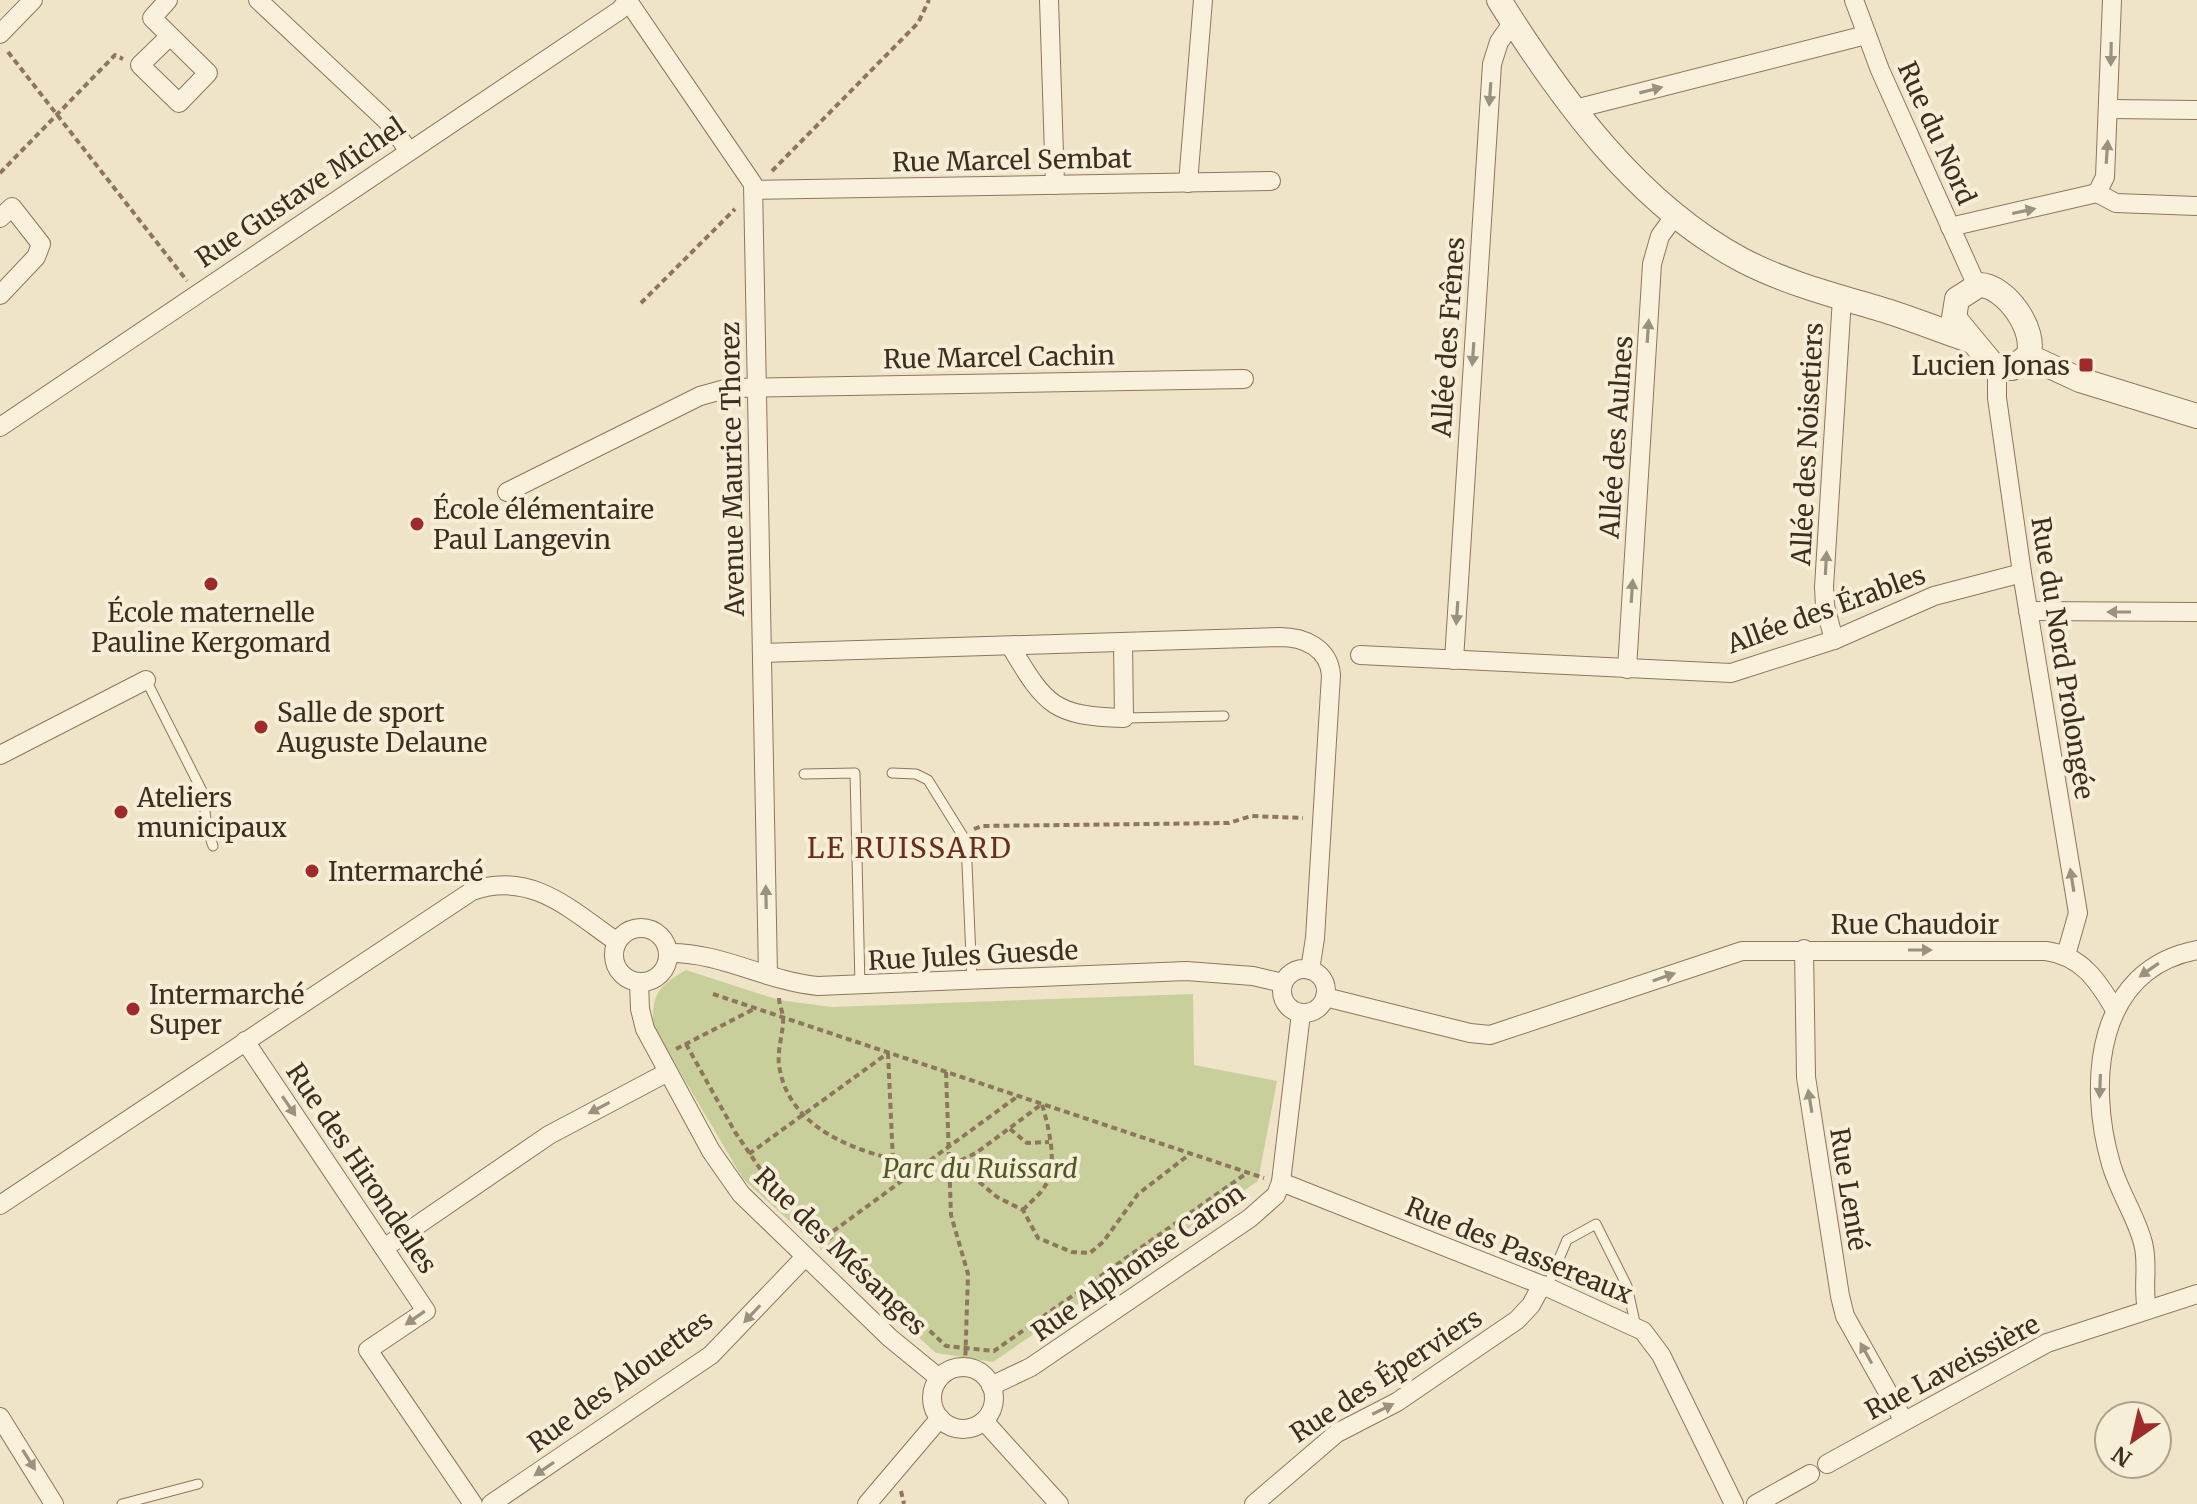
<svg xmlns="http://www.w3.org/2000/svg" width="2197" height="1504" viewBox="0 0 2197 1504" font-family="Merriweather,serif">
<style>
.green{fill:#c9cf9b}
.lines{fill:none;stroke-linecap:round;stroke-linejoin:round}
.service-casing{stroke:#8d765c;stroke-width:11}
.minor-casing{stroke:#8d765c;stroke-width:20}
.tertiary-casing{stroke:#8d765c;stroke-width:26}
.path{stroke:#8d765c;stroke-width:4;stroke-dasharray:6 4;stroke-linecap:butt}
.service{stroke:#faf1dc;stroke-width:9}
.minor{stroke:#faf1dc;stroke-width:18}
.tertiary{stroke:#faf1dc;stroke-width:24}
.oneway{fill:#9c907e}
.poi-dot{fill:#9e2a2b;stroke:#f7eed8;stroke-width:3}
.labels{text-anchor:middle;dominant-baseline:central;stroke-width:8;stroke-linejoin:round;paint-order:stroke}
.street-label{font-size:26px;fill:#3d2e20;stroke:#f7eed8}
.poi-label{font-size:26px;fill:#3d2e20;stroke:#f7eed8;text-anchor:start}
.park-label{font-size:26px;font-style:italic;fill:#4d5a26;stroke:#f7eed8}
.neighbourhood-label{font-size:28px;letter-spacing:2px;fill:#6b2e1e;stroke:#f7eed8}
</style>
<rect width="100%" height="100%" fill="#f0e4c8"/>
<path class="green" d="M686,970l93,30 53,7 361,-13 1,71 83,16 -19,100 -265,181 -57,-9 -193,-174 -90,-153c-1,-32 5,-40 33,-56z"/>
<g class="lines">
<defs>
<g id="service">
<path d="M146,680l57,113 4,36 6,17"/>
<path d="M1124,718l100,-2"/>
<path d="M892,773l24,1 12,6 38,61 6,140"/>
<path d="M804,774l51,-1 5,213"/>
<path d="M1547,1287l20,-47 29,-16 31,62 9,41"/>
<path d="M122,1504l76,-20"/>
</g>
<g id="minor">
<path d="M168,0l-16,18 56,55 -29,30 -39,-38 30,-29"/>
<path d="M258,0l129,121 22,30"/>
<path d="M1049,0l6,185"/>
<path d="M1854,0l26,70 97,216"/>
<path d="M628,1l125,183 15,791"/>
<path d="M0,34l33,-34"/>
<path d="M1575,109l291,-74"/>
<path d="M2110,109l87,1"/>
<path d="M1188,183l15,-183"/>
<path d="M754,190l517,-9"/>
<path d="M2097,193l8,-16 7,-177"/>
<path d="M2097,193l19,10 81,3"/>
<path d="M0,218l12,-11 29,37 -5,13 -36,38"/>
<path d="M1950,227l147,-34"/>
<path d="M1997,367v31l25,175 56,340 -12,42"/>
<path d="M0,427l620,-417 8,-10"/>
<path d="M507,492l193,-96 29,-8 515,-9"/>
<path d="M2028,611l169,1"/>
<path d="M1834,640l-9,-34 -1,-19 18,-289"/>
<path d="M1011,647c35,59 43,69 113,71l-1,-76"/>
<path d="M762,653l518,-16c24,0 49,11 51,38l-16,263 -5,32"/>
<path d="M1360,655l371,18 103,-33 100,-44 88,-23"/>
<path d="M1454,660l38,-596 7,-22 14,-20"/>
<path d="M1627,669l25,-405 8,-28 16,-22"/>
<path d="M0,755l146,-75"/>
<circle cx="641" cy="955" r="27"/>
<path d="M1804,949l2,128 34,219 5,20 59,105"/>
<path d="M668,953c54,-1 97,28 150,33l368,-15 67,5 30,7"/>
<circle cx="1304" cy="991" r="22"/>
<path d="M639,982l1,27 5,20 66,122 30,43 149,144 49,40"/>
<path d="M1325,997l145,36 20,2 252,-84h304c36,5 52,30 69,59"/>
<path d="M245,1041l181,270 -58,39 105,154"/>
<path d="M1281,1182l266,105 96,44 18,24 73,149"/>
<path d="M0,1205l472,-314c59,-21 99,19 145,51"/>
<path d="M384,1248l165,-113 119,-63"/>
<path d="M2147,1310c-5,-24 2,-45 -4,-67 -7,-27 -24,-51 -32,-79 -24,-82 -15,-195 86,-214"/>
<circle cx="963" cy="1398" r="31"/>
<path d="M991,1386l40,-19 219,-149 26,-23 5,-13 20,-169"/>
<path d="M0,1417l54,87"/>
<path d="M984,1421l75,83"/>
<path d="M1827,1464l220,-121 150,-49"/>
<path d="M491,1504l220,-149 94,-98"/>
<path d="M867,1504l73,-86"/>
<path d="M1254,1504l83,-71 60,-31 120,-82 14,-15 11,-20"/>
<path d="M1756,1504l54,-30"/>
</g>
<g id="tertiary">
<path d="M1499,0c62,99 138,204 243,260 44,23 91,35 138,49 31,9 61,22 92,32"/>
<path d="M1979,285c27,0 59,47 49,71l-16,12 -20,-4 -38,-46 3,-19z"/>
<path d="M2028,356l52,24 117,36"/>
</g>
</defs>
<use href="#service" class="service-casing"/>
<use href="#minor" class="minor-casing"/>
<use href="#tertiary" class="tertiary-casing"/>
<g class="path">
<path d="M8,52l179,229"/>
<path d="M772,171l146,-148 11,-23"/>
<path d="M0,173l115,-118 8,4"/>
<path d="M641,303l94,-94"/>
<path d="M974,829l8,-3 247,-3 22,-7 52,2"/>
<path d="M713,994l551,184"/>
<path d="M779,998c0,6 3,12 4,18 1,16 -6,32 -4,49 8,58 65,82 114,94"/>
<path d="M686,1044l49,88 30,44 181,170 48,5 253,-178"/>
<path d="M676,1049l78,-40"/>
<path d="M888,1053l6,130"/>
<path d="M946,1072l5,143 17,59 -3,93"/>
<path d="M1010,1129l17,14 22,-1"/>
<path d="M749,1154l139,-101"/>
<path d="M1023,1210c7,-8 17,-15 22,-24 14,-20 3,-61 -3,-82l-66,49 -25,12 15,6 31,26 26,13 15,28 34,14 18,1 13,-11 35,-48 52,-40"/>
<path d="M817,1243l201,-147"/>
<path d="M901,1491l3,13"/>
</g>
<use href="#service" class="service"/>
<use href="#minor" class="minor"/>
<use href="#tertiary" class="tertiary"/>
</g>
<defs><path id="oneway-solid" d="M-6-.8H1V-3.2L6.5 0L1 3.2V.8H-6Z" transform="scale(2)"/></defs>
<g class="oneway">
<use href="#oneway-solid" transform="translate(2111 54) rotate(91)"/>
<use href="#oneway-solid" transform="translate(1651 90) rotate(-14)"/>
<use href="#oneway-solid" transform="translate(1490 94) rotate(94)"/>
<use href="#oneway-solid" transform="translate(2107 152) rotate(-86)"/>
<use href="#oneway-solid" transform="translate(2024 211) rotate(-12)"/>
<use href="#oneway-solid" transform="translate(1648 331) rotate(-86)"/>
<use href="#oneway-solid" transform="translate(1473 354) rotate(94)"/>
<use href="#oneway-solid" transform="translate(1826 563) rotate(-87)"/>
<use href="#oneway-solid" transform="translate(1632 591) rotate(-86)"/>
<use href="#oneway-solid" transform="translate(2119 612) rotate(-180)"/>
<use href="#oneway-solid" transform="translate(1457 613) rotate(94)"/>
<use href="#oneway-solid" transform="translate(2072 880) rotate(-99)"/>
<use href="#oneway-solid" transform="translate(766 897) rotate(-91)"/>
<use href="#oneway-solid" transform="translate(1920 950)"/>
<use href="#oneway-solid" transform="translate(2149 970) rotate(145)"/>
<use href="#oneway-solid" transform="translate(1664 977) rotate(-19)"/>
<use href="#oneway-solid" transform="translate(2100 1086) rotate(92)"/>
<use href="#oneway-solid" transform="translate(1810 1101) rotate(-99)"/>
<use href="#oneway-solid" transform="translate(289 1106) rotate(56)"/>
<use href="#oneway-solid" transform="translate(599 1108) rotate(152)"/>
<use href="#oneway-solid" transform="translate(752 1314) rotate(133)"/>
<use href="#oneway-solid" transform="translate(415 1318) rotate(145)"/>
<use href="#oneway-solid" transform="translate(1866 1353) rotate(-119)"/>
<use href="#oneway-solid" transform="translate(1383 1409) rotate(-26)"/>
<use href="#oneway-solid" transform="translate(29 1460) rotate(58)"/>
<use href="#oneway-solid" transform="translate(544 1469) rotate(146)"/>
</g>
<g class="poi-dot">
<rect x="2078" y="357" width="16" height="16" rx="4"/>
<circle cx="417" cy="524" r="8"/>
<circle cx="211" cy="584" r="8"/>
<circle cx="261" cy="727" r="8"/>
<circle cx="121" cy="812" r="8"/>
<circle cx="312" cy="871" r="8"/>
<circle cx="133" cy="1009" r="8"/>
</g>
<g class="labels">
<g class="street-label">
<text transform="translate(1937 133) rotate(66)">Rue du Nord</text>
<text transform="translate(1012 160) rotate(-1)">Rue Marcel Sembat</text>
<text transform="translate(300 192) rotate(-34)">Rue Gustave Michel</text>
<text transform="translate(1448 337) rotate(-86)">Allée des Frênes</text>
<text transform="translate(999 357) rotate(-1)">Rue Marcel Cachin</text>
<text transform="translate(1616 437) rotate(-86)">Allée des Aulnes</text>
<text transform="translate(1807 444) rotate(-87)">Allée des Noisetiers</text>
<text transform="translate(732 469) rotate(-91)">Avenue Maurice Thorez</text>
<text transform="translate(1826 609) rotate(-20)">Allée des Érables</text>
<text transform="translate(2063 658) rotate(81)">Rue du Nord Prolongée</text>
<text x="1915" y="924">Rue Chaudoir</text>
<text transform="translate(973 955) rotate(-3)">Rue Jules Guesde</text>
<text transform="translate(362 1168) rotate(56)">Rue des Hirondelles</text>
<text transform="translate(1849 1189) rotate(81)">Rue Lenté</text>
<text transform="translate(1519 1250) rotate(22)">Rue des Passereaux</text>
<text transform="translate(841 1251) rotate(44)">Rue des Mésanges</text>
<text transform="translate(1138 1262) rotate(-35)">Rue Alphonse Caron</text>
<text transform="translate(1952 1367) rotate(-28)">Rue Laveissière</text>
<text transform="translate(1386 1375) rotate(-33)">Rue des Éperviers</text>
<text transform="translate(620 1381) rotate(-36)">Rue des Alouettes</text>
</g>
<g class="poi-label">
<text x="2070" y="365" text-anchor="end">Lucien Jonas</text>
<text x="433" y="509">École élémentaire<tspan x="433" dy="30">Paul Langevin</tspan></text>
<text x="211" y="612" text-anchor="middle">École maternelle<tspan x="211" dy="30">Pauline Kergomard</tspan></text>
<text x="277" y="712">Salle de sport<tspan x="277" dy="30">Auguste Delaune</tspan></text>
<text x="137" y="797">Ateliers<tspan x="137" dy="30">municipaux</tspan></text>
<text x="328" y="871">Intermarché</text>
<text x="149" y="994">Intermarché<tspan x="149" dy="30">Super</tspan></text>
</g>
<g class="park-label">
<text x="980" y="1168">Parc du Ruissard</text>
</g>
<g class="neighbourhood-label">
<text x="910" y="848">LE RUISSARD</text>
</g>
</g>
<g transform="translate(2133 1440) rotate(214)"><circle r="38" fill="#f7eed8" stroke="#ada18e" stroke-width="2"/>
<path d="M0-6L14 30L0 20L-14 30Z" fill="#9e2a2b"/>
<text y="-12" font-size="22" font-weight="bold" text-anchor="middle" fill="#3d2e20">N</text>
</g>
</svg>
